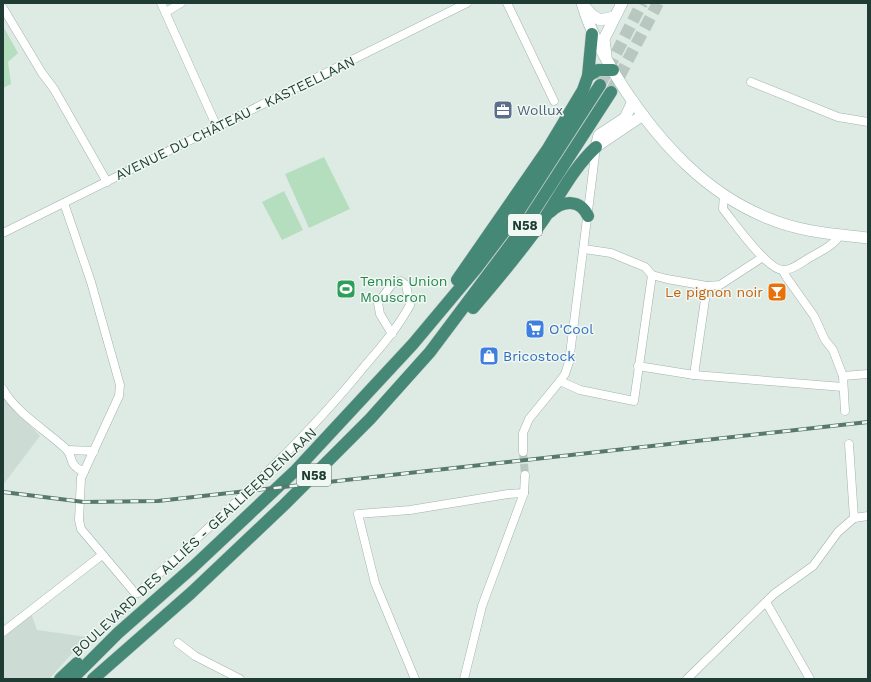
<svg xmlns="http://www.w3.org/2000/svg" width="871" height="682" viewBox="0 0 871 682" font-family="'Work Sans',sans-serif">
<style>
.built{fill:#ccdbd4}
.green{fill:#b5debf}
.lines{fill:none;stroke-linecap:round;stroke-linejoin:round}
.minor-tunnel{stroke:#b8c8c1;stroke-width:8;stroke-dasharray:8 4;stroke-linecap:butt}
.trunk-tunnel{stroke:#b8c8c1;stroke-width:12;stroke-dasharray:12 6;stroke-linecap:butt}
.minor-casing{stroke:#a1b3ac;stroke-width:9}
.secondary-casing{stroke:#9cb8ad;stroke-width:12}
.trunk-casing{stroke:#c0c8c6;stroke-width:13}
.minor{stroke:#fff;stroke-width:8}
.secondary{stroke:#fff;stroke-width:11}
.trunk{stroke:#448875;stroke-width:12}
.rail-casing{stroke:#58786e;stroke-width:4}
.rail{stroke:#eff8f3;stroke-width:2.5;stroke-dasharray:8;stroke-linecap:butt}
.labels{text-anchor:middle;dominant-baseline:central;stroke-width:3;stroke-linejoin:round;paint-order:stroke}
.shield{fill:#eff8f3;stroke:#5d746d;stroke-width:1}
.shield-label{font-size:13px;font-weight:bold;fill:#1e3c33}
.service-label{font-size:14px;fill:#4e5e75;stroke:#eff8f3;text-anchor:start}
.street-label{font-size:14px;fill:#1e3c33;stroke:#eff8f3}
.leisure-label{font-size:14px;fill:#27864d;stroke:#eff8f3;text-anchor:start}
.food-label{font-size:14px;fill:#c56008;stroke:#eff8f3;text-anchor:end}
.shop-label{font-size:14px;fill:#366cbe;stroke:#eff8f3;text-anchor:start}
</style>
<rect width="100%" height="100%" fill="#deebe5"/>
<g class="built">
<path d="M3,395l37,41 -37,49z"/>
<path d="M23,611l9,5 5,14 50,7 -38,42h-46v-51z"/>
</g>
<g class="green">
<path d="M3,26l15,27 -10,9 3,22 -8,4z"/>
<path d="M324,157l26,52 -41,19 -24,-54z"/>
<path d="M284,191l19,39 -21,10 -20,-38z"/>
</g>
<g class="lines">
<path class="minor-tunnel" d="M523,452l2,23"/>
<g class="trunk-tunnel">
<path d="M600,85l42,-82"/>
<path d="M611,92l47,-89"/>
</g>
<defs>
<g id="minor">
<path d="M161,3l56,124"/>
<path d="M507,3l47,98"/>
<path d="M3,8l39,65 12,16 53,93"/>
<path d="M166,12l15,-9"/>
<path d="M751,82l87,35 30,5"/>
<path d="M724,195l-1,14c11,13 45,63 61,61 9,0 18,-8 25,-12 12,-7 24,-12 31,-23"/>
<path d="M64,203l27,79 29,103 -1,11 -38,82 -2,42 2,9 54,64h3c77,-72 158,-142 225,-225 17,-20 34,-39 47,-63l-4,-20 -5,-4 -9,3 -14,19 2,11 12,20"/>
<path d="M3,233l464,-230"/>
<path d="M584,249l27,4 34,14 7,8 15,4 40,7 13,-1 43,-28"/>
<path d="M783,271l4,7 27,38 11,24 8,10 10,26 2,35"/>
<path d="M638,366l56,9 149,12"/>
<path d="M694,375l13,-89"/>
<path d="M843,376l25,-2"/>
<path d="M560,381l20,9 54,11 18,-126"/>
<path d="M3,389c12,23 44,42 63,60 9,9 0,14 18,23"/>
<path d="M849,444l5,74"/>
<path d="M68,450l26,1"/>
<path d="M523,452v-19l6,-14 31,-38 5,-7 4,-12 27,-215"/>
<path d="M854,518l14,-2"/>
<path d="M766,602l44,77"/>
<path d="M3,632l99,-77"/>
<path d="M178,643l17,13 45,23"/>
<path d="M415,679l-40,-96 -17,-69 52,-4 98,-16 16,-1"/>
<path d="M464,679l18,-73 42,-113 1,-18"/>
<path d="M687,679l87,-85 39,-28 25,-34 16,-14"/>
</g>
<g id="secondary">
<path d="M582,3c9,31 24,57 41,84 37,56 83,107 147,132 31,13 65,15 98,19"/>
<path d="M583,5l9,10 8,5 14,-3"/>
<path d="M606,56l-2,-17 18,-36"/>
<path d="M597,146l46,-31"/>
<path d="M596,147l3,-12 26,-17 8,-17"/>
</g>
<g id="trunk">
<path d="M588,76l10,-6h15"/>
<path d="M550,212c13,-12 30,-13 38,4"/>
<path d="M457,280l90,-130 36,-60 5,-14 4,-42"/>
<path d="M473,308c25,-29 49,-58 71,-89 16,-24 30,-52 52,-72"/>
<path d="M60,679l17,-16"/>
<path d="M72,679l46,-46 75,-66 103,-97 117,-126 62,-74 38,-50 87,-135"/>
<path d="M93,679l98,-86 93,-88 86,-86 60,-67 93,-124 88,-136"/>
</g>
</defs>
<use href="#minor" class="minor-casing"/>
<use href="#secondary" class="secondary-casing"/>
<use href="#trunk" class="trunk-casing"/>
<use href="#minor" class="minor"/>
<use href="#secondary" class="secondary"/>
<use href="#trunk" class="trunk"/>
<defs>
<path id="rail" d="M3,492l81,10 74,-1 710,-79"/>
</defs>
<use href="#rail" class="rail-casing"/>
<use href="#rail" class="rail"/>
</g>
<defs>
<symbol id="office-square" viewBox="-11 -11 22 22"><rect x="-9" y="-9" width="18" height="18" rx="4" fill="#5c6f8a" stroke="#eff8f3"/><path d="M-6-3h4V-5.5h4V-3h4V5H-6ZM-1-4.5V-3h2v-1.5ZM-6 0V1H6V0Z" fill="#fff"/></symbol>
<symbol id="stadium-square" viewBox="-11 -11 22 22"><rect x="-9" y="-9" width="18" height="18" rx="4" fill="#2e9e5b" stroke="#eff8f3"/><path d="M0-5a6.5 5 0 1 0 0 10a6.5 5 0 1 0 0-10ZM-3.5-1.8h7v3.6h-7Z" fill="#fff"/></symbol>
<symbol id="bar-square" viewBox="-11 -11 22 22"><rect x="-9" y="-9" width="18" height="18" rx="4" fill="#e8710a" stroke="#eff8f3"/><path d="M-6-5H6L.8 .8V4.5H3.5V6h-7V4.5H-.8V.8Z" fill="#fff"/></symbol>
<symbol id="supermarket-square" viewBox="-11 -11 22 22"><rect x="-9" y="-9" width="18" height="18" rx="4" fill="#3f7fe0" stroke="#eff8f3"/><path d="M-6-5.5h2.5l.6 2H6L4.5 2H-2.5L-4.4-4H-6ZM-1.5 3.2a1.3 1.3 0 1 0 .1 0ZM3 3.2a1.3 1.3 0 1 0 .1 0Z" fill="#fff"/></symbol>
<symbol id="shop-square" viewBox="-11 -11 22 22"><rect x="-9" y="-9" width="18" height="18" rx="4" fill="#3f7fe0" stroke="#eff8f3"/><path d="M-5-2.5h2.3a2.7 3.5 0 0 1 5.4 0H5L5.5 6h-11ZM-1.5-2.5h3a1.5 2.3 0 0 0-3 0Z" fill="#fff"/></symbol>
</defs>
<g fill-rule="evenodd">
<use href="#office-square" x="492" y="99" width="22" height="22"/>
<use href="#stadium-square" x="335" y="278" width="22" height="22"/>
<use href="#bar-square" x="766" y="281" width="22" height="22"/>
<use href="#supermarket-square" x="524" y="318" width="22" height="22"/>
<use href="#shop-square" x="478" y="345" width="22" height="22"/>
</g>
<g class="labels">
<g class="shield">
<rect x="508" y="214" width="34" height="22" rx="3"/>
<rect x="297" y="464" width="34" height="22" rx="3"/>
</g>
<g class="shield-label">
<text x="525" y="225">N58</text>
<text x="314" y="475">N58</text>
</g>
<g class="service-label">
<text x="517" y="110">Wollux</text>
</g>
<g class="street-label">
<text transform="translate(235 118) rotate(-26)">AVENUE DU CHÂTEAU - KASTEELLAAN</text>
<text transform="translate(194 542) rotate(-43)">BOULEVARD DES ALLIÉS - GEALLIEERDENLAAN</text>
</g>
<g class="leisure-label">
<text x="360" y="281">Tennis Union<tspan x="360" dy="16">Mouscron</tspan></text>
</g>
<g class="food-label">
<text x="763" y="292">Le pignon noir</text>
</g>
<g class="shop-label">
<text x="549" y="329">O'Cool</text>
<text x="503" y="356">Bricostock</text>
</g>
</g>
<rect width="871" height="682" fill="none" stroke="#1e3c33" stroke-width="8"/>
</svg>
